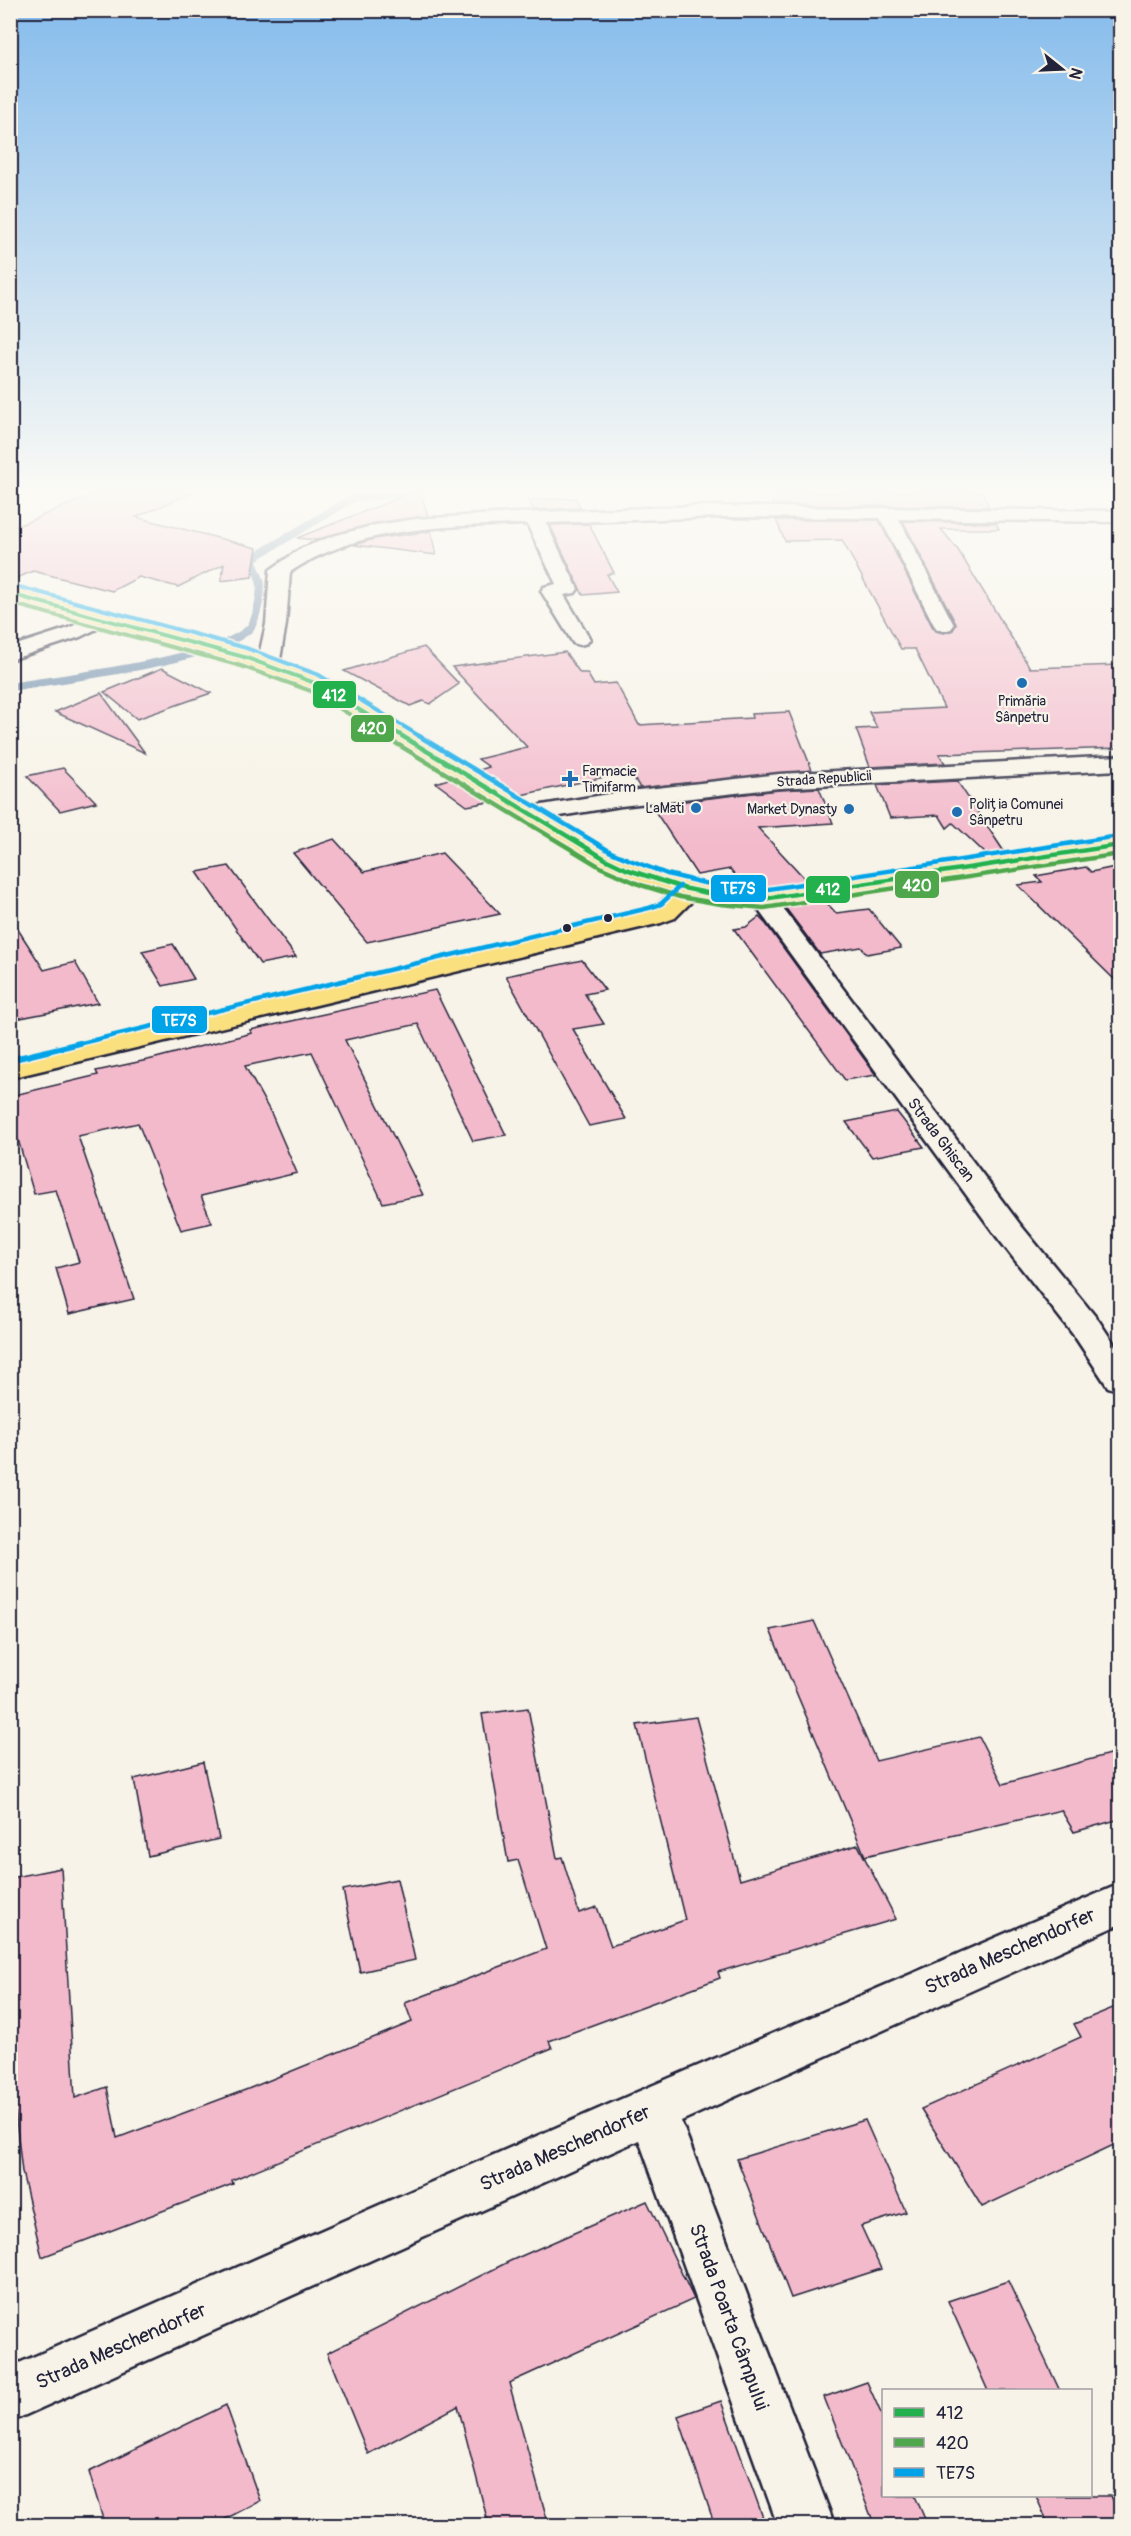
<svg xmlns="http://www.w3.org/2000/svg" width="1131" height="2536" viewBox="0 0 1131 2536" font-family="Pangolin,sans-serif">
<style>
.lines{fill:none;stroke-linecap:round;stroke-linejoin:round}
.stream{stroke:#6686a8;stroke-width:8}
.building{fill:#f3bacc;stroke:#22223b;stroke-width:1.5}
.minor-casing{stroke:#22223b;stroke-width:5}
.major-casing{stroke:#22223b;stroke-width:5}
.minor{fill:#f7f3e8;fill-rule:evenodd}
.major{fill:#fbe080;fill-rule:evenodd}
.bus-1-far1-casing{stroke:#f7f3e8;stroke-width:7}
.bus-1-casing{stroke:#f7f3e8;stroke-width:8}
.bus-2-far1-casing{stroke:#f7f3e8;stroke-width:7}
.bus-2-casing{stroke:#f7f3e8;stroke-width:8}
.bus-3-far2-casing{stroke:#f7f3e8;stroke-width:7}
.bus-3-far1-casing{stroke:#f7f3e8;stroke-width:8}
.bus-3-casing{stroke:#f7f3e8;stroke-width:10}
.bus-1-far1{stroke:#23b14d;stroke-width:4}
.bus-1{stroke:#23b14d;stroke-width:4.5}
.bus-2-far1{stroke:#4ea74b;stroke-width:4}
.bus-2{stroke:#4ea74b;stroke-width:4.5}
.bus-3-far2{stroke:#00a3e8;stroke-width:4}
.bus-3-far1{stroke:#00a3e8;stroke-width:4.5}
.bus-3{stroke:#00a3e8;stroke-width:6}
.poi-dot{fill:#1f6fb2;stroke:#f7f3e8;stroke-width:2}
.bus-dot{fill:#22223b;stroke:#f7f3e8;stroke-width:2}
.labels{text-anchor:middle;dominant-baseline:central;stroke-width:4.5;stroke-linejoin:round;paint-order:stroke}
.far-poi-label{font-size:14px;fill:#22223b;stroke:#f7f3e8;text-anchor:start}
.far-street-label{font-size:14px;fill:#22223b;stroke:#f7f3e8}
.street-label{font-size:16px;fill:#22223b;stroke:#f7f3e8}
.near-street-label{font-size:20px;fill:#22223b;stroke:#f7f3e8}
.line-badge{stroke:#f7f3e8;stroke-width:2}
.badge-label{font-size:16px;text-anchor:middle;font-weight:bold;fill:#fff}
</style>
<rect width="100%" height="100%" fill="#f7f3e8"/>
<filter id="ink" filterUnits="userSpaceOnUse"><feTurbulence type="fractalNoise" baseFrequency=".0167" numOctaves="2"/><feDisplacementMap in="SourceGraphic" scale="12" xChannelSelector="R" yChannelSelector="G"/><feConvolveMatrix kernelMatrix="1 2 1 2 8 2 1 2 1" color-interpolation-filters="sRGB"/></filter>
<g filter="url(#ink)">
<g class="lines">
<path class="stream" d="M10,687c48,-8 210,-27 240,-59 6,-7 13,-39 10,-48 -2,-8 -7,-13 -7,-22l100,-60 60,-6"/>
</g>
<g class="building">
<path d="M99,492h95l-58,25 121,31 -5,29 -31,4 3,-17 -46,23 -39,-10 -27,14 -79,-20 -23,10v-52z"/>
<path d="M772,492h211l6,15 -216,-2z"/>
<path d="M411,493h10l7,23 -53,7 -59,17 -19,-2z"/>
<path d="M576,498l5,10 -47,2 -6,-10z"/>
<path d="M776,520h103l53,106 4,5 7,2 10,-3 3,-6 -53,-103 93,2 3,6h-58l17,21 72,118 90,-3v83l-181,6 6,9 -75,4 -14,-38 21,-1 -8,-16 75,-4 -29,-59h-14l-59,-109 -57,1z"/>
<path d="M589,524l25,49 -7,1 10,18 -34,3 -33,-70z"/>
<path d="M431,531l5,24 -82,-10 20,-6z"/>
<path d="M424,647l35,37 -29,20 -7,-3 -13,5 -66,-35z"/>
<path d="M565,652l15,21h7l7,12 22,-2 23,42 113,-7 -1,-4 38,-2 23,58 -172,18 -7,-12 -7,1 -3,-4 -102,22 -42,-25 10,-3 -11,-8 49,-12 -75,-80z"/>
<path d="M162,668l49,25 -74,26 -33,-27z"/>
<path d="M101,693l44,60 -90,-41z"/>
<path d="M63,768l33,34 -36,9 -33,-35z"/>
<path d="M451,778l38,24 -22,4 -31,-23z"/>
<path d="M957,781l48,72 -18,2 -34,-32 -6,5 -8,-13 -49,3 -13,-33z"/>
<path d="M819,788l14,35 -75,5 50,54 -45,7 -16,-1 -17,-19 -33,6 -46,-70 128,-15z"/>
<path d="M334,839l30,33 78,-19 58,61 -133,28 -74,-89z"/>
<path d="M229,866l67,91 -36,7 -63,-92z"/>
<path d="M1120,866v119l-102,-100 24,-3 -6,-6 50,-9 5,5z"/>
<path d="M824,900l12,13 33,-4 32,39 -34,6 -6,-7 -41,7 -36,-48z"/>
<path d="M10,917l34,53 31,-8 23,41 -88,17z"/>
<path d="M759,917l7,7 110,151 -31,5 -111,-151 12,-2z"/>
<path d="M173,944l21,35 -31,7 -21,-35z"/>
<path d="M582,960l23,30 -20,4 19,30 -31,5 53,90 -37,7 -83,-150z"/>
<path d="M435,990l71,145 -33,6 -55,-117 -73,16 78,155 -40,8 -71,-151 -67,14 27,49 25,58 -96,23 11,27 -31,7 -43,-107 -60,13 56,163 -65,15 -13,-46 23,-6 -23,-72 -22,4 -24,-82v-16l88,-21 -2,-4 56,-12 100,-26 -2,-3z"/>
<path d="M897,1112l27,35 -52,10 -26,-35z"/>
<path d="M814,1621l62,140 103,-24 24,47 117,-33v68l-46,13 -13,-22 -196,46 -95,-226z"/>
<path d="M528,1708l29,150 5,-1 17,56 18,-6 14,39 74,-26 -48,-195 59,-8 44,163 118,-35 38,74 -178,53 2,6 -171,63 3,7 -320,132 1,4 -191,73 -20,-85 -9,-80 -3,-214 51,-10 14,230 32,-11 10,51 131,-49 164,-67 -7,-19 141,-54 -28,-89 -10,2 -26,-148z"/>
<path d="M203,1762l16,77 -71,17 -14,-77z"/>
<path d="M397,1879l18,81 -55,12 -17,-82z"/>
<path d="M1120,2005v137l-138,65 -61,-98 160,-72 -7,-13z"/>
<path d="M865,2120l41,92 -45,14 20,43 -90,29 -54,-139z"/>
<path d="M647,2201l47,98 -185,84 40,143h-60l-31,-120 -90,48 -41,-101 183,-92z"/>
<path d="M1008,2281l27,57 25,53h-72l-40,-90z"/>
<path d="M867,2382l17,38v76h31l13,30h-53l-51,-129z"/>
<path d="M721,2401l45,125h-51l-37,-110z"/>
<path d="M226,2405l34,96 -48,25h-107l-16,-54z"/>
<path d="M1036,2496h75l9,20v10h-71z"/>
</g>
<g class="lines">
<defs>
<g id="minor">
<path d="M699,506l421,5v11l-221,-3 55,106 -3,4 -7,2 -7,-2 -3,-4 -54,-107 -159,-1 -175,6 32,66 -3,4 -11,2 26,44 -3,4 -7,2 -7,-2 -32,-52 3,-4 12,-3 -29,-60c-81,2 -168,2 -237,48l-4,52 -7,41 -3,5 -8,1 -8,-1 -3,-5 9,-41 4,-54 30,-21 33,-13 43,-11 40,-6 81,-5z"/>
<path d="M102,613l7,2 3,4 -3,4 -29,14 -70,23v-13l56,-18z"/>
<path d="M1120,756v14l-341,18 -158,18 -91,15 -9,-2 -3,-5 3,-5 9,-2 91,-15 158,-18z"/>
<path d="M763,891l9,3 247,329 80,98 21,32v38l-12,-4 -33,-50 -78,-100 -243,-333 -4,-5 4,-5z"/>
<path d="M1120,1884v40l-439,197 154,405h-57l-139,-386 -629,282v-55l625,-274z"/>
</g>
<path id="major" d="M10,588l242,64 71,26 293,177c50,24 91,34 147,36l357,-53v14l-357,55 -70,-7 -18,18 -14,5 -651,155v-18l634,-149 13,-5 12,-12 -32,-11 -39,-18 -291,-177 -71,-26 -226,-62z"/>
</defs>
<use href="#minor" class="minor-casing"/>
<use href="#major" class="major-casing"/>
<use href="#minor" class="minor"/>
<use href="#major" class="major"/>
<defs>
<path id="bus-1-far1" d="M10,594l234,63 71,26 89,54"/>
<path id="bus-1" d="M402,736l205,124 19,9 57,19 39,8 41,3 357,-54"/>
<path id="bus-2-far1" d="M10,603l231,63 70,25 76,46"/>
<path id="bus-2" d="M384,736l218,132 39,17 39,12 41,7 43,4 356,-54"/>
<path id="bus-3-far2" d="M12,585l234,63 73,27 102,62"/>
<g id="bus-3-far1">
<path d="M419,736l192,116 19,8 37,14 37,9 58,7 357,-54"/>
<path d="M73,1045l576,-137 12,-4 19,-18"/>
</g>
<path id="bus-3" d="M10,1060l70,-17"/>
</defs>
<use href="#bus-1-far1" class="bus-1-far1-casing"/>
<use href="#bus-1" class="bus-1-casing"/>
<use href="#bus-2-far1" class="bus-2-far1-casing"/>
<use href="#bus-2" class="bus-2-casing"/>
<use href="#bus-3-far2" class="bus-3-far2-casing"/>
<use href="#bus-3-far1" class="bus-3-far1-casing"/>
<use href="#bus-3" class="bus-3-casing"/>
<use href="#bus-1-far1" class="bus-1-far1"/>
<use href="#bus-1" class="bus-1"/>
<use href="#bus-2-far1" class="bus-2-far1"/>
<use href="#bus-2" class="bus-2"/>
<use href="#bus-3-far2" class="bus-3-far2"/>
<use href="#bus-3-far1" class="bus-3-far1"/>
<use href="#bus-3" class="bus-3"/>
</g>
</g>
<linearGradient id="sky" x2="0" y2="1"><stop stop-color="#86bcec"/><stop offset="0.58" stop-color="#fbfaf5"/><stop offset="1" stop-color="#fbfaf5" stop-opacity="0"/></linearGradient>
<rect width="1131" height="847" fill="url(#sky)"/>
<g class="poi-dot">
<circle cx="1022" cy="683" r="6"/>
<path d="M567 770h6v6h6v6h-6v6h-6v-6h-6v-6h6z"/>
<circle cx="696" cy="808" r="6"/>
<circle cx="849" cy="809" r="6"/>
<circle cx="957" cy="812" r="6"/>
</g>
<g class="bus-dot">
<circle cx="608" cy="918" r="5"/>
<circle cx="567" cy="928" r="5"/>
</g>
<g class="labels">
<g class="far-poi-label">
<text x="1022" y="701" text-anchor="middle">Primăria<tspan x="1022" dy="16">Sânpetru</tspan></text>
<text x="582" y="771">Farmacie<tspan x="582" dy="16">Timifarm</tspan></text>
<text x="969" y="804">Poliția Comunei<tspan x="969" dy="16">Sânpetru</tspan></text>
<text x="684" y="808" text-anchor="end">LaMati</text>
<text x="837" y="809" text-anchor="end">Market Dynasty</text>
</g>
<g class="far-street-label">
<text transform="translate(824 779) rotate(-4)">Strada Republicii</text>
</g>
<g class="street-label">
<text transform="translate(941 1140) rotate(53)">Strada Ghiscan</text>
</g>
<g class="near-street-label">
<text transform="translate(1010 1951) rotate(-24)">Strada Meschendorfer</text>
<text transform="translate(565 2148) rotate(-24)">Strada Meschendorfer</text>
<text transform="translate(729 2317) rotate(70)">Strada Poarta Câmpului</text>
<text transform="translate(121 2346) rotate(-24)">Strada Meschendorfer</text>
</g>
</g>
<g class="line-badge">
<rect x="312" y="680" width="45" height="29" rx="6" fill="#23b14d"/>
<rect x="350" y="714" width="45" height="29" rx="6" fill="#4ea74b"/>
<rect x="894" y="870" width="46" height="29" rx="6" fill="#4ea74b"/>
<rect x="710" y="874" width="57" height="29" rx="6" fill="#00a3e8"/>
<rect x="805" y="875" width="46" height="29" rx="6" fill="#23b14d"/>
<rect x="151" y="1005" width="57" height="29" rx="6" fill="#00a3e8"/>
</g>
<g class="badge-label">
<text x="334" y="701">412</text>
<text x="372" y="734">420</text>
<text x="917" y="891">420</text>
<text x="738" y="894">TE7S</text>
<text x="828" y="895">412</text>
<text x="179" y="1026">TE7S</text>
</g>
<rect width="1131" height="2536" fill="none" stroke="#f7f3e8" stroke-width="36"/>
<rect x="18" y="18" width="1095" height="2500" fill="none" stroke="#22223b" stroke-width="2" filter="url(#ink)"/>
<rect x="882" y="2389" width="210" height="108" fill="#f7f3e8" stroke="#a29fa3" stroke-width="1.5"/>
<rect x="894" y="2408" width="30" height="9" fill="#23b14d" stroke="#a29fa3" stroke-width="1.5"/>
<text x="936" y="2419" font-size="18" fill="#22223b">412</text>
<rect x="894" y="2438" width="30" height="9" fill="#4ea74b" stroke="#a29fa3" stroke-width="1.5"/>
<text x="936" y="2449" font-size="18" fill="#22223b">420</text>
<rect x="894" y="2468" width="30" height="9" fill="#00a3e8" stroke="#a29fa3" stroke-width="1.5"/>
<text x="936" y="2479" font-size="18" fill="#22223b">TE7S</text>
<g transform="translate(1062 69) rotate(108)" stroke="#f7f3e8" stroke-width="4.5" paint-order="stroke">
<path d="M0-4.5L10 22L0 15L-10 22Z" fill="#22223b"/>
<text y="-9" font-size="16" font-weight="bold" text-anchor="middle" fill="#22223b">N</text>
</g>
</svg>
